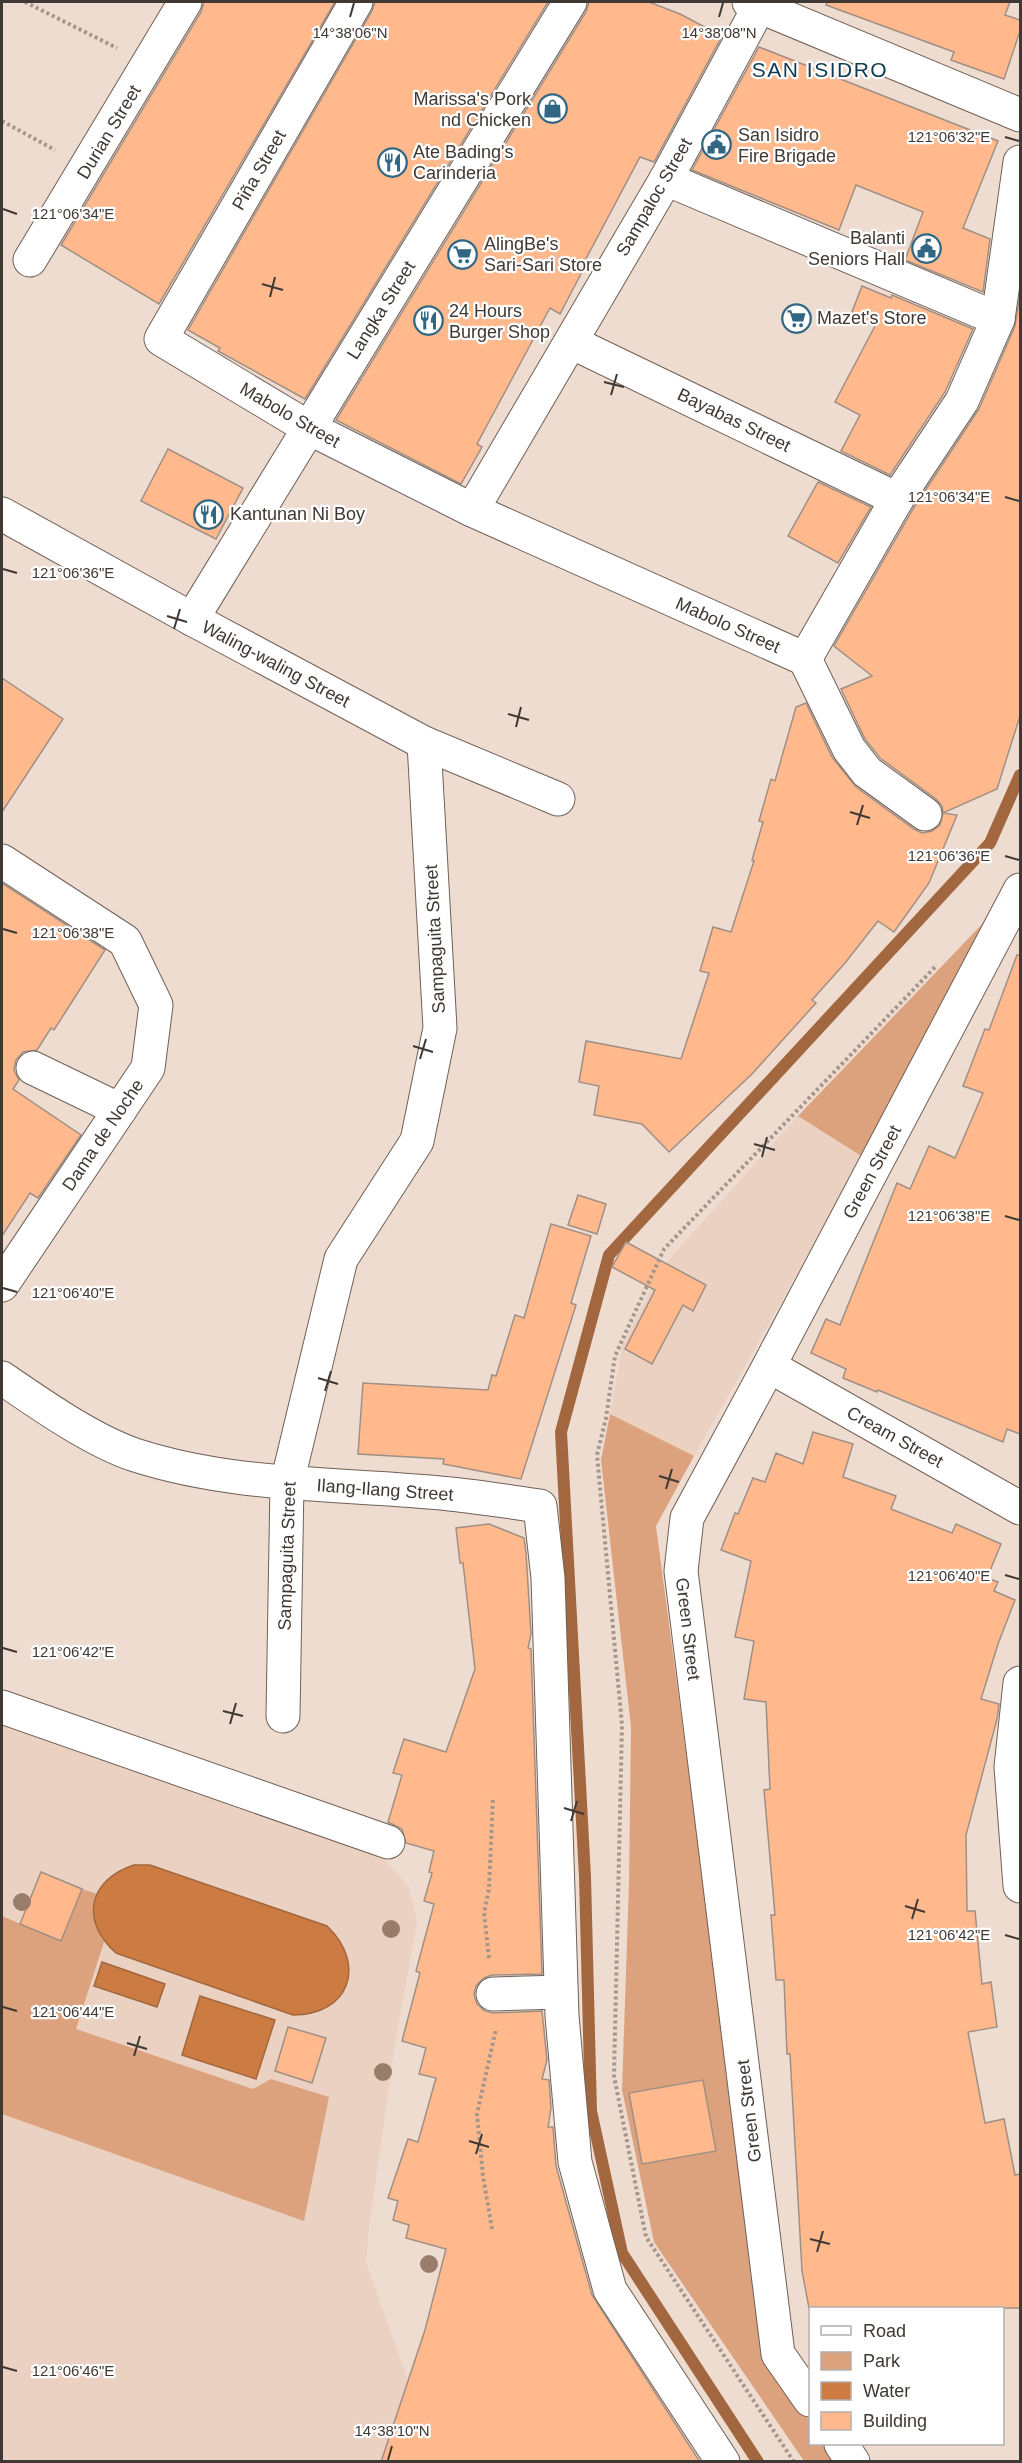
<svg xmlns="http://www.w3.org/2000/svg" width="1022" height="2463" viewBox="0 0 1022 2463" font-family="Arial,sans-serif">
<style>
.built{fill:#ead1c1}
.green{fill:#dca27d}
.water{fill:#cc7b42;stroke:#a2673e;stroke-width:1.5}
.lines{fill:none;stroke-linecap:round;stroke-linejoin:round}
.stream{stroke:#a2673e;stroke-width:12}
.building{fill:#ffb98d;stroke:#a08f84;stroke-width:1.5}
.minor-casing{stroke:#706056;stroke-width:35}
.path{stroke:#a4968d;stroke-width:4;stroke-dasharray:3 3;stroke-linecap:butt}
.minor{stroke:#fff;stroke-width:33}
.tree{fill:#987d6b}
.ticks{fill:none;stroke:#3f3833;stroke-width:2}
.labels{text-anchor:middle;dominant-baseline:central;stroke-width:4.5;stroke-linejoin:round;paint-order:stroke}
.poi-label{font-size:18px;fill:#3f3833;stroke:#fff;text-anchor:start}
.street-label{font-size:18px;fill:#3f3833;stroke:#fff}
.quarter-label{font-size:21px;letter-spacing:1.5px;fill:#0e3b50;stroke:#fff}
.ticks-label{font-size:15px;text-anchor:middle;fill:#3f3833;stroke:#fff;stroke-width:4.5;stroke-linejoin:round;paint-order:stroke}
</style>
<rect width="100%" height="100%" fill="#efdcd1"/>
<g class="built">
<path d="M798,1116l65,41 -169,299 -84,-42 13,-70 40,-78z"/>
<path d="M2,1719l312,111 70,29 25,28 8,35 -21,116 -27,190 -3,35 42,117 74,24 -19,57 -461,1z"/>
</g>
<g class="green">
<path d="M988,918l-125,239 -65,-41z"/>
<path d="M610,1414l84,42 -38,70 110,828 44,68v22h14l12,17h-32l-150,-219 -32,-152 7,-207 2,-156 -30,-267z"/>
<path d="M82,1889l15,5c-4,17 -2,33 7,48l-28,87 177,60 18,-10 58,18 -25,124 -302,-107v-198l59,25z"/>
</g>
<g class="water">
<path d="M134,1865h16l177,61c40,38 23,89 -34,89l-177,-62c-36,-32 -28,-73 18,-88z"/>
<path d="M102,1962l63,22 -8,23 -63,-21z"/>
<path d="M200,1996l75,24 -19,59 -74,-24z"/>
</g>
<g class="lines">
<path class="stream" d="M758,2462l-136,-209 -31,-142 -6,-234 -24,-445 48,-177 381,-412 30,-68"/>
</g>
<g class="building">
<path d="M204,2h131l-176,302 -98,-59 140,-233z"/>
<path d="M375,2h173l-243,397 -87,-48 2,-3 -32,-18 184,-319z"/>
<path d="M589,2h60l31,12 42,22 -68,126 -14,-5 -60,113 2,2 -22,42 -10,-6 -73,136 5,3 -21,37 -125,-64 250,-408z"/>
<path d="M827,2h183l-5,13 15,5v11l-16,48 -53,-19 3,-8 -128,-47z"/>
<path d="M759,47l239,94 -35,87 27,11 -7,53 -78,-32 18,-48 -67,-27 -17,45 -147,-60z"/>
<path d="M862,286l29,12 1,-3 81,34 -28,63 -55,83 -49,-24 19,-36 -25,-13 40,-76 -25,-9z"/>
<path d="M1020,294v422l-23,73 -54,24 -1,-7 -6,-7 -56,-41 -15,-19 -24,-50 31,-13 -38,-30 79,-137 66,-100 36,-83z"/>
<path d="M168,449l75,39 -27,51 -75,-38z"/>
<path d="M818,482l53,25 -33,56 -50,-27z"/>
<path d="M2,678l61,41 -61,93z"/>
<path d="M806,703l26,54 24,30 58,42 8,4 10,-2 8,-6 3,-12 14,2 -28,68 -35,49 -16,-11 -33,42 -33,37 4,3 -64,71 -83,78 -27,-28 -48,-9 5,-29 -20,-4 7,-41 95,18 28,-86 -9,-2 13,-44 18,5 23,-71 -2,-1 11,-38 -4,-1 12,-42 4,2 21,-74z"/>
<path d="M2,883l103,67 -51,80 -3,-2 -14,22 -14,2 -7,8 -2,10 5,10 -6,9 68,46 -43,63 -8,-5 -28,43z"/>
<path d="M1017,955h3v479l-13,-5 -4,13 -125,-52 -1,2 -34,-14 3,-9 -35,-16 15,-34 14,6 57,-142 13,6 19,-43 26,12 28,-65 -20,-7 22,-57 4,1z"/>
<path d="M578,1195l28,9 -9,30 -29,-9z"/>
<path d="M551,1224l40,12 -20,67 5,2 -55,174 -78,-15 1,-5 -86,-5 5,-71 125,7 4,-15 4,1 19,-61 9,3z"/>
<path d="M626,1242l80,43 -13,26 -10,-6 -31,59 -27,-15 30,-59 -43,-23z"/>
<path d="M813,1432l40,12 -10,33 53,19 -5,13 61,24 4,-9 45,20 -14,34 11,4 -4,9 21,9 -17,44 -17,55 18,5 -2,15 -31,116 1,76h8l7,73 9,-2 6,45 -29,5 17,91 19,-4 11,56 5,-1v134h-211l-7,-37 -12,-217h-3l-3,-74h-8l-5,-65h4l-11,-125 6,-1 -4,-87 -22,-3 10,-58 -19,-4 16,-76 -30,-11 14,-37 3,1 15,-36 12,4 11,-29 27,11z"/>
<path d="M489,1524l35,14 2,15 5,81 -3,14 3,1 11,325 -50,1 -8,3 -8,8 -2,9 3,9 8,7 9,2 48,-2 5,49 -5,19 7,1 2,28 -3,19h5l3,39 36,129 108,167h-319l44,-132 21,-81 -40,-11 3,-13 -16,-5 5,-19 -10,-3 20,-59 10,3 18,-64 -17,-4 7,-26 -24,-7 18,-68 -4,-2 18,-67 -10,-3 8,-28 -3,-1 5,-21 -28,-8 -4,-14 -14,-7 14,-47 -9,-2 11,-34 42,13 29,-83 -12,-106h-3l-4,-35z"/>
<path d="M41,1872l41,17 -21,52 -41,-17z"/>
<path d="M288,2027l38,11 -14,45 -37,-12z"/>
<path d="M703,2080l13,71 -74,13 -13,-71z"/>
</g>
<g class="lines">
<defs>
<g id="minor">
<path d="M356,2l-195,337 148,89 163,82 333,149"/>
<path d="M749,2l271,113"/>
<path d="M666,179l332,140"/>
<path d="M30,260l155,-258"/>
<path d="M571,342l326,157"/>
<path d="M472,510l194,-331 93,-172"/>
<path d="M2,514l190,105 232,124 134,56"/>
<path d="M192,619l378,-617"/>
<path d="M805,659l92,-160 65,-98 36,-82 22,-157"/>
<path d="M805,659l44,90 18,23 58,42"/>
<path d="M2,861l123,80 31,64 -8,63 -146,217"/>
<path d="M33,1068l87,42"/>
<path d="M769,1366l251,142"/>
<path d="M2,1378c38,26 89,62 133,77 102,33 210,28 315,39 30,3 60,8 90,12l8,72 14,438 13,146 35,128 113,172"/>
<path d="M1020,1683l-9,84 9,119"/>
<path d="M2,1707l386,135"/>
<path d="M283,1716l4,-233 54,-224 76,-118 23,-113 -16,-285"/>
<path d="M493,1994l68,-2"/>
<path d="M810,2400l-32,-46 -97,-783 6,-53 82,-152 251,-476"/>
<path d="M841,2444l12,18"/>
</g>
</defs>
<use href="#minor" class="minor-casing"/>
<g class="path">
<path d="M25,2l92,46"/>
<path d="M2,121l53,29"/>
<path d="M489,1958l-5,-45 5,-24 4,-91"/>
<path d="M492,2229l-9,-53 -6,-62 19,-85"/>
<path d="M794,2462l-148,-225 -32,-161 8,-351 -25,-270 9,-37 9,-62 49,-107 273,-284"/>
</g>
<use href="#minor" class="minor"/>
</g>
<g class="tree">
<circle cx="22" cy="1902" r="9"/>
<circle cx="391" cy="1929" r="9"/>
<circle cx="383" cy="2072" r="9"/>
<circle cx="429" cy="2264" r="9"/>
</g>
<path class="ticks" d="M350,17l4,-14M719,17l4,-14M1005,137l14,4M3,209l14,5M262,284l21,6M270,297l5,-20M604,382l20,5M611,395l6,-21M1005,497l14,4M3,569l14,4M167,616l20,6M174,629l6,-20M508,714l21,6M516,727l5,-20M850,812l20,6M857,825l6,-20M1005,856l14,4M3,929l14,4M413,1046l20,6M420,1059l6,-20M754,1144l21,6M762,1157l5,-20M1005,1216l14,4M3,1288l14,4M318,1378l20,6M325,1391l6,-20M659,1476l20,6M666,1489l6,-20M1005,1575l14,4M3,1648l14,4M223,1711l20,5M230,1724l6,-21M564,1808l20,6M571,1821l6,-20M905,1906l20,6M912,1919l6,-20M1005,1935l14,4M3,2007l14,4M127,2043l20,6M134,2056l6,-20M469,2141l20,6M476,2154l6,-20M810,2239l20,5M817,2252l6,-21M3,2367l14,4M388,2460l4,-14"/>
<defs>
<symbol id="shop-ring" viewBox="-11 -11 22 22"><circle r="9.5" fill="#fff" stroke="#316782" stroke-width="1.5"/><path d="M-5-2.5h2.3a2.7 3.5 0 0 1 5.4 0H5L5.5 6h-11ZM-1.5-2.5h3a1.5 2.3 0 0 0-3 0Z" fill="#316782"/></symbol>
<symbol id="civic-ring" viewBox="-11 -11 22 22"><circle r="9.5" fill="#fff" stroke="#316782" stroke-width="1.5"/><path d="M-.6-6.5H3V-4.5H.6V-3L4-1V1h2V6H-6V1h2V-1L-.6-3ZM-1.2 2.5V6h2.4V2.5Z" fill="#316782"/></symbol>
<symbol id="restaurant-ring" viewBox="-11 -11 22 22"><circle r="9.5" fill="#fff" stroke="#316782" stroke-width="1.5"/><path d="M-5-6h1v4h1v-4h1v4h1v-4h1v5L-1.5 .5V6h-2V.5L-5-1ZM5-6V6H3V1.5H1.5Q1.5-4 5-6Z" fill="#316782"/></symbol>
<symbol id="supermarket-ring" viewBox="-11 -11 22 22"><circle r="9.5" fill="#fff" stroke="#316782" stroke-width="1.5"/><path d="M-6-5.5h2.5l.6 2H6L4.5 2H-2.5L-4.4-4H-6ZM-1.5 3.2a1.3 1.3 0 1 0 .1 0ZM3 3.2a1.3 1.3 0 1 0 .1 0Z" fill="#316782"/></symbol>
</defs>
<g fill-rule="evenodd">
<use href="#shop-ring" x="536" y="92" width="33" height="33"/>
<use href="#civic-ring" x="700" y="128" width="33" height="33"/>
<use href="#restaurant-ring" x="376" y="146" width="33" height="33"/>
<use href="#civic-ring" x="910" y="232" width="33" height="33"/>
<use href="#supermarket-ring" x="446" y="238" width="33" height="33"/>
<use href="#supermarket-ring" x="780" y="302" width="33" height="33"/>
<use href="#restaurant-ring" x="412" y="304" width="33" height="33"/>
<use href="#restaurant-ring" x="192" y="498" width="33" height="33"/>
</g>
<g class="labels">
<g class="poi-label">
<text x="531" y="99" text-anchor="end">Marissa's Pork<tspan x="531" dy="21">nd Chicken</tspan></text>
<text x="738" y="135">San Isidro<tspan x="738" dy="21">Fire Brigade</tspan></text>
<text x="413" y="152">Ate Bading's<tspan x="413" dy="21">Carinderia</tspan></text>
<text x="905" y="238" text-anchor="end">Balanti<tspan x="905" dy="21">Seniors Hall</tspan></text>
<text x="484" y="244">AlingBe's<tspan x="484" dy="21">Sari-Sari Store</tspan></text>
<text x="449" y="311">24 Hours<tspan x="449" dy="21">Burger Shop</tspan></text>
<text x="817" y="318">Mazet's Store</text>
<text x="230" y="514">Kantunan Ni Boy</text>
</g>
<g class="street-label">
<text transform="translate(109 132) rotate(-59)">Durian Street</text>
<text transform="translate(259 170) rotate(-60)">Piña Street</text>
<text transform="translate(654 197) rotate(-60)">Sampaloc Street</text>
<text transform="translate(381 310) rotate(-58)">Langka Street</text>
<text transform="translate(290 415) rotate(30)">Mabolo Street</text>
<text transform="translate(734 420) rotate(26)">Bayabas Street</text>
<text transform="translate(728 625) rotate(24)">Mabolo Street</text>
<text transform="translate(276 664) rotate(28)">Waling-waling Street</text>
<text transform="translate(435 939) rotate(-93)">Sampaguita Street</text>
<text transform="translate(103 1135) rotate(-56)">Dama de Noche</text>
<text transform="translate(872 1172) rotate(-62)">Green Street</text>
<text transform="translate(895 1437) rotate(29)">Cream Street</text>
<text transform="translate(385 1490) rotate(4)">Ilang-Ilang Street</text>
<text transform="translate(287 1556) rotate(-88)">Sampaguita Street</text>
<text transform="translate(688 1629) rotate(83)">Green Street</text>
<text transform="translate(749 2111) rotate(-97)">Green Street</text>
</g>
<g class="quarter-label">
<text x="820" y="69">SAN ISIDRO</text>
</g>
</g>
<g class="ticks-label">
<text x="350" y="38">14°38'06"N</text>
<text x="719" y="38">14°38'08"N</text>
<text x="949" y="142">121°06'32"E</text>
<text x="73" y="219">121°06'34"E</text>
<text x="949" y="502">121°06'34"E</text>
<text x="73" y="578">121°06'36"E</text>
<text x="949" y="861">121°06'36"E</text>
<text x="73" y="938">121°06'38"E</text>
<text x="949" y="1221">121°06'38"E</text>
<text x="73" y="1298">121°06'40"E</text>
<text x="949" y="1581">121°06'40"E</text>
<text x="73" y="1657">121°06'42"E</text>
<text x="949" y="1940">121°06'42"E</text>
<text x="73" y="2017">121°06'44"E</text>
<text x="73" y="2376">121°06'46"E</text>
<text x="392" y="2436">14°38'10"N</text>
</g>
<rect width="1022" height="2463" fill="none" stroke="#3f3833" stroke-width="6"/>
<rect x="809" y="2307" width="195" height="138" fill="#ffffff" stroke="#b2afad" stroke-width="1.5"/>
<rect x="821" y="2326" width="30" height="9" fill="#ffffff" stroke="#b2afad" stroke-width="1.5"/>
<text x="863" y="2337" font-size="18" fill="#3f3833">Road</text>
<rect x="821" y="2352" width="30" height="18" fill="#dca27d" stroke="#b2afad" stroke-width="1.5"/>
<text x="863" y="2367" font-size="18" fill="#3f3833">Park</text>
<rect x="821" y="2382" width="30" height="18" fill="#cc7b42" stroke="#b2afad" stroke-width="1.5"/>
<text x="863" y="2397" font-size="18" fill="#3f3833">Water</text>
<rect x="821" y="2412" width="30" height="18" fill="#ffb98d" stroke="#b2afad" stroke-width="1.5"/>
<text x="863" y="2427" font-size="18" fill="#3f3833">Building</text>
</svg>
